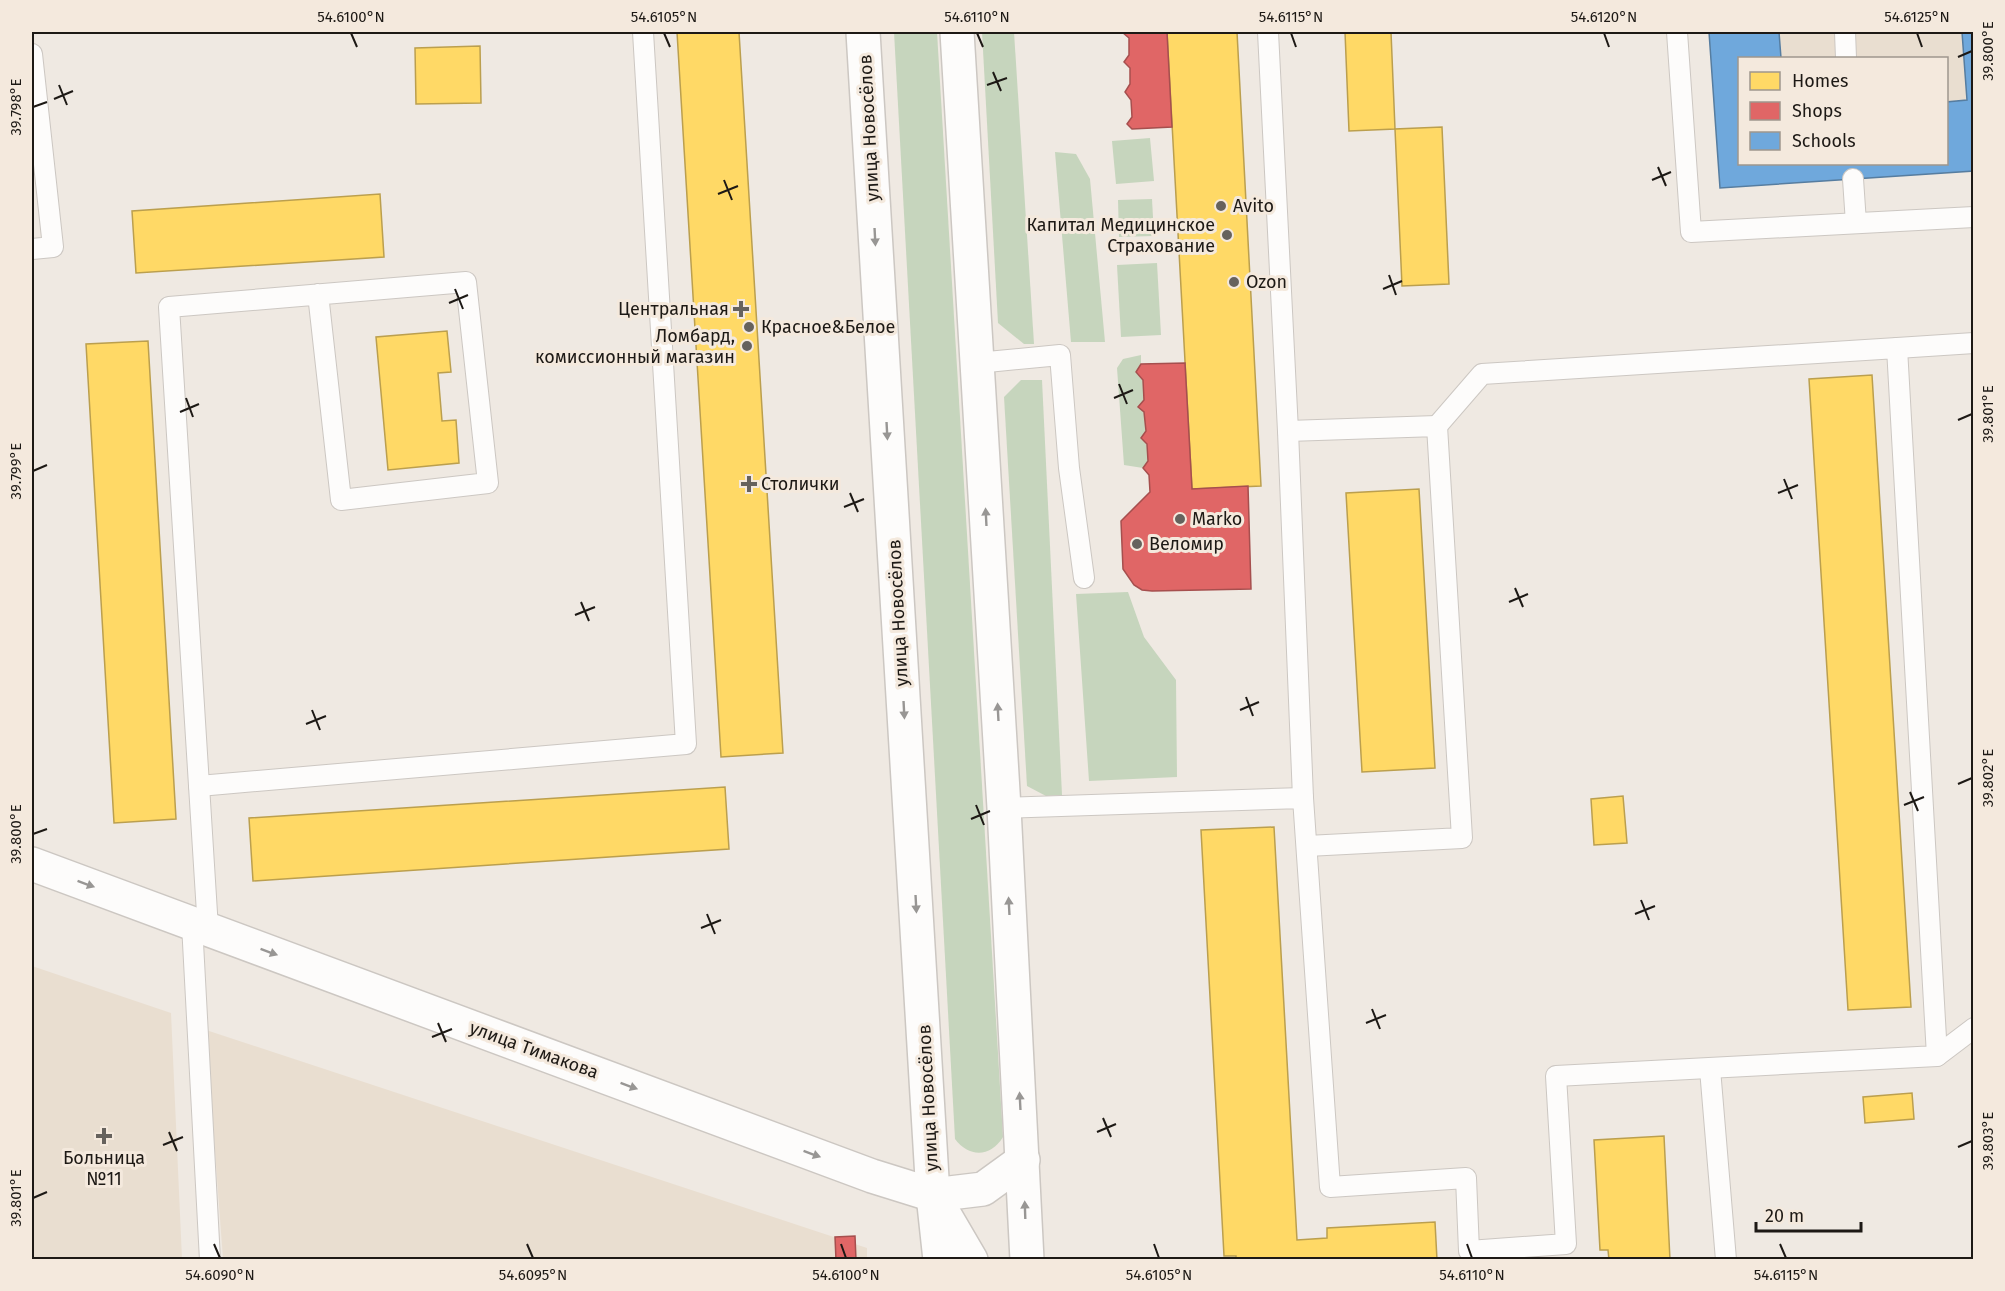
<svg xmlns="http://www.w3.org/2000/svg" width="2005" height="1291" viewBox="0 0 2005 1291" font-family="'Fira Sans',sans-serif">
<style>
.built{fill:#e9ded0;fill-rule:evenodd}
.green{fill:#c6d5bd}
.homes{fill:#ffd966;stroke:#bb9f4e;stroke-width:1.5}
.shops{fill:#e06666;stroke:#a64f4e;stroke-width:1.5}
.schools{fill:#6fa8dc;stroke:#567da0;stroke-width:1.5}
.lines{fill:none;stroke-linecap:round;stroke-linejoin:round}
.service-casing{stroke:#ccc7c2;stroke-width:22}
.tertiary-casing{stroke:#ccc7c2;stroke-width:36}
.secondary-casing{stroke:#ccc7c2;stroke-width:36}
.service{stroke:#fdfcfb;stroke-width:20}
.tertiary{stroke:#fdfcfb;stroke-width:33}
.secondary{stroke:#fdfcfb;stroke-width:33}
.oneway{fill:#989694}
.ticks{fill:none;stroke:#1d1915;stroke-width:2}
.poi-dot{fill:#66625d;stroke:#f4e9dd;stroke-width:2}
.labels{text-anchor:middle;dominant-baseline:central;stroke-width:6;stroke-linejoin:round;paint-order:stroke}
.street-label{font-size:18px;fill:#1d1915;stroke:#f4e9dd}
.poi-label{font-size:18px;fill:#1d1915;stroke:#f4e9dd;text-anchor:start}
.neatline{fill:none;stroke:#1d1915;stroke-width:2}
.ticks-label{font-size:15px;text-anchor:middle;fill:#1d1915}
</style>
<rect width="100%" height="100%" fill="#efe9e2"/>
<g class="built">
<path d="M1709,32h264v139l-253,17zM1740,58h206v106h-206z"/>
<path d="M32,966l139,47 11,246h-150z"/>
<path d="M206,1030l661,218v11h-644z"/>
</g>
<g class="green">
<path d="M894,32h43l66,1105c-12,20 -34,21 -48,2z"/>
<path d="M982,32h32l20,312h-10l-26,-21z"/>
<path d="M1150,138l4,43 -38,3 -4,-43z"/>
<path d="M1055,152l21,2 14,25 15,163h-34z"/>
<path d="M1152,199l2,37 -35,1 -1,-37z"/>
<path d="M1157,263l4,72 -40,2 -4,-72z"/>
<path d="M1141,355v9l-5,8 7,8 3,51 -5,7 6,6 1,17 -5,7 -19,-3 -7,-97 6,-9z"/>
<path d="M1021,380h21l20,415 -16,1 -19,-10 -23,-389z"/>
<path d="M1128,592l16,45 32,43 1,97 -88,4 -13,-187z"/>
</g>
<g class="homes">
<path d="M677,32h62l44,721 -62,4z"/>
<path d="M1167,32h70l24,454 -69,3z"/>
<path d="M1345,32h46l4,97 -46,2z"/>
<path d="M480,46l1,57 -65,1 -1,-56z"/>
<path d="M1442,127l7,157 -47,2 -7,-157z"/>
<path d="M380,194l4,63 -248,16 -4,-62z"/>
<path d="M447,331l4,41 -13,1 4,48 14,-1 3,43 -71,7 -12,-133z"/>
<path d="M148,341l28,478 -62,4 -28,-479z"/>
<path d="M1872,375l39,632 -63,3 -39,-631z"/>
<path d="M1419,489l16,279 -73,4 -16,-279z"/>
<path d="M725,787l4,62 -476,32 -4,-63z"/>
<path d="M1623,796l4,47 -33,2 -3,-46z"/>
<path d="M1274,827l23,413 30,-2v-10l108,-6 2,38h-201v-4h-12l-23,-426z"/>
<path d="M1912,1093l2,26 -49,4 -2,-26z"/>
<path d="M1664,1136l6,124h-61l-1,-10h-8l-6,-110z"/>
</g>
<g class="shops">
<path d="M1122,32h45l5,95 -40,2 -5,-5 5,-7 -1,-17 -6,-8 5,-8v-16l-6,-6 5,-7v-17z"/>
<path d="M1185,363l7,126 56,-3 3,103 -99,2 -10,-1 -8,-5 -11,-16 -2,-48 29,-29 -1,-17 -6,-7 5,-7 -1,-17 -6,-6 5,-7 -2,-19 -6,-5 6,-7 -1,-20 -7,-8 5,-8z"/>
<path d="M855,1236l1,24h-20l-1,-23z"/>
</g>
<path class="schools" d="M1709,32h70l2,26h-41v106h206v-62l21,-2 -5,-68h12v139l-254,17z"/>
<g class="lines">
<defs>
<g id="service">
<path d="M1268,32l20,399 15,367"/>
<path d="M1677,32l14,200 283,-15"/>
<path d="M1845,32l1,26"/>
<path d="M32,54l21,193 -21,2"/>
<path d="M1853,179l3,44"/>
<path d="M1897,348l77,-5"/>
<path d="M977,363l83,-8 9,113 15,110"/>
<path d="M1288,431l149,-5 25,412 -155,8"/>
<path d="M199,786l487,-42 -43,-712"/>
<path d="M1004,808l299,-10 27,389 136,-9 3,73 97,-7 -10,-168 381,-20 -40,-708 -415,26 -45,52"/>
<path d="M192,924l18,336"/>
<path d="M208,929l-39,-622 297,-25 22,201 -147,17 -23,-206"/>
<path d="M1937,1056l37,-28"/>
<path d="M1710,1069l16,191"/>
</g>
<path id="tertiary" d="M32,864l840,312 61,19 38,65"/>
<g id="secondary">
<path d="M863,32l70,1163 7,65"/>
<path d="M957,32l47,776 23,452"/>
<path d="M933,1195l50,-6 40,-29"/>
</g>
</defs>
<use href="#service" class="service-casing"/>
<use href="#tertiary" class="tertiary-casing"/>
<use href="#secondary" class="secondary-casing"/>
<use href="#service" class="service"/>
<use href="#tertiary" class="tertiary"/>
<use href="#secondary" class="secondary"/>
</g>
<defs><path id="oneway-solid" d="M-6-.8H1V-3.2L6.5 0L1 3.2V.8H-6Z" transform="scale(1.5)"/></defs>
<g class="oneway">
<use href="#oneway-solid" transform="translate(875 237) rotate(87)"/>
<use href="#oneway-solid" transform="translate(887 431) rotate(87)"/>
<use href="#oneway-solid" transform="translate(986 517) rotate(-93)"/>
<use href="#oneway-solid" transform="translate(904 710) rotate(87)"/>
<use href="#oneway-solid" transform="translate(998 712) rotate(-93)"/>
<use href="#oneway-solid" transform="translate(86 884) rotate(20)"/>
<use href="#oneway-solid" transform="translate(916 904) rotate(87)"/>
<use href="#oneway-solid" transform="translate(1009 906) rotate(-93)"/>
<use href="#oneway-solid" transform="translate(269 952) rotate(20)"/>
<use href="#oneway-solid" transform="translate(629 1086) rotate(20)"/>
<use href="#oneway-solid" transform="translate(1020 1101) rotate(-93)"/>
<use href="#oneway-solid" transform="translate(812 1154) rotate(20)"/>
<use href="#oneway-solid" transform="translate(1025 1210) rotate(-92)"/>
</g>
<path class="ticks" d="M351,33l6,14M664,33l6,14M977,33l6,14M1291,33l5,14M1604,33l5,14M1917,33l5,14M1958,57l14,-6M993,72l8,19M59,85l8,20M987,85l20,-7M54,99l19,-8M33,107l14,-5M1658,167l8,19M724,180l8,20M1652,180l19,-8M718,194l20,-8M1389,275l7,20M455,289l8,20M1383,289l19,-8M449,303l19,-8M1119,384l8,20M186,398l7,19M1114,398l19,-8M180,412l19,-8M1958,420l14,-6M33,471l14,-6M1784,479l8,20M850,493l8,19M1778,493l20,-8M844,507l20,-8M1515,588l8,19M581,602l8,19M1509,602l19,-8M575,615l20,-8M1246,697l7,19M312,710l8,20M1240,710l19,-8M306,724l20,-8M1958,784l14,-6M1910,792l8,19M976,805l8,20M1904,805l20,-8M971,819l19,-8M33,834l14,-5M1641,900l8,20M707,914l8,20M1635,914l20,-8M701,928l20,-8M1372,1009l8,20M438,1023l8,19M1366,1023l20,-8M432,1037l20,-8M1103,1118l8,19M169,1132l8,19M1097,1132l19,-8M163,1145l20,-8M1958,1147l14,-6M33,1198l14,-6M214,1244l6,14M527,1244l6,14M841,1244l5,14M1154,1244l5,14M1467,1244l5,14M1780,1244l6,14"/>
<g class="poi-dot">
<circle cx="1221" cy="206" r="6"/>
<circle cx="1227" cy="235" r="6"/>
<circle cx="1234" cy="282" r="6"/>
<path d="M738 300h6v6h6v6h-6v6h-6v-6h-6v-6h6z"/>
<circle cx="749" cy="327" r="6"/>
<circle cx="747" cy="346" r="6"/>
<path d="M746 475h6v6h6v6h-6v6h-6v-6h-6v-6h6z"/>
<circle cx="1180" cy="519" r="6"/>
<circle cx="1137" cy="544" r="6"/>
<path d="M101 1127h6v6h6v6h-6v6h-6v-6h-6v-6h6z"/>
</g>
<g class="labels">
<g class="street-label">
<text transform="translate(869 128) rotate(-93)">улица Новосёлов</text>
<text transform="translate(898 613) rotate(-93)">улица Новосёлов</text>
<text transform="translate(534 1050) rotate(20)">улица Тимакова</text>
<text transform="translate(928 1098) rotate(-93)">улица Новосёлов</text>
</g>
<g class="poi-label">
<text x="1233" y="206">Avito</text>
<text x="1215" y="225" text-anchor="end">Капитал Медицинское<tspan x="1215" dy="21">Страхование</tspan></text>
<text x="1246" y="282">Ozon</text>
<text x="729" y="309" text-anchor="end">Центральная</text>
<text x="761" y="327">Красное&amp;Белое</text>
<text x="735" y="336" text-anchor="end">Ломбард,<tspan x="735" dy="21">комиссионный магазин</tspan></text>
<text x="761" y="484">Столички</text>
<text x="1192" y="519">Marko</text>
<text x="1149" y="544">Веломир</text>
<text x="104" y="1158" text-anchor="middle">Больница<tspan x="104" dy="21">№11</tspan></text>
</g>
</g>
<rect width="2005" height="1291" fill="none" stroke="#f4e9dd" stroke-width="66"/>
<rect x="1738" y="57" width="210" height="108" fill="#f4e9dd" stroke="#9e968d" stroke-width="1.5"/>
<rect x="1750" y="72" width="30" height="18" fill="#ffd966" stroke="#9e968d" stroke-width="1.5"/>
<text x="1792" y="87" font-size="18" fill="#1d1915">Homes</text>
<rect x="1750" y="102" width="30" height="18" fill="#e06666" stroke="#9e968d" stroke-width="1.5"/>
<text x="1792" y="117" font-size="18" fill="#1d1915">Shops</text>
<rect x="1750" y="132" width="30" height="18" fill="#6fa8dc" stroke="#9e968d" stroke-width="1.5"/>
<text x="1792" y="147" font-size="18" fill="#1d1915">Schools</text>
<path d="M1756 1222v9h105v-9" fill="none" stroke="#1d1915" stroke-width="3"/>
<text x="1765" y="1222" font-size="18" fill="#1d1915" stroke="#f4e9dd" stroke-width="4.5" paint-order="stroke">20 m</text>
<rect x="33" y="33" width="1939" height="1225" class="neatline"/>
<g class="ticks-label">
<text x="351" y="22">54.6100°N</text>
<text x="664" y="22">54.6105°N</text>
<text x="977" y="22">54.6110°N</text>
<text x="1291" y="22">54.6115°N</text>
<text x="1604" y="22">54.6120°N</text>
<text x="1917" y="22">54.6125°N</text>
<text transform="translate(1988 51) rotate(-90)" y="5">39.800°E</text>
<text transform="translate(16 107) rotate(-90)" y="5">39.798°E</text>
<text transform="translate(1988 414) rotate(-90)" y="5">39.801°E</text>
<text transform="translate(16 471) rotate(-90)" y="5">39.799°E</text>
<text transform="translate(1988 778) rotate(-90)" y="5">39.802°E</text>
<text transform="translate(16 834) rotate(-90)" y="5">39.800°E</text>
<text transform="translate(1988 1141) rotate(-90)" y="5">39.803°E</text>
<text transform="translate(16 1198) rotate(-90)" y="5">39.801°E</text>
<text x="220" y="1280">54.6090°N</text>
<text x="533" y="1280">54.6095°N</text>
<text x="846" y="1280">54.6100°N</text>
<text x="1159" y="1280">54.6105°N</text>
<text x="1472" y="1280">54.6110°N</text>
<text x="1786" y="1280">54.6115°N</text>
</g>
</svg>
